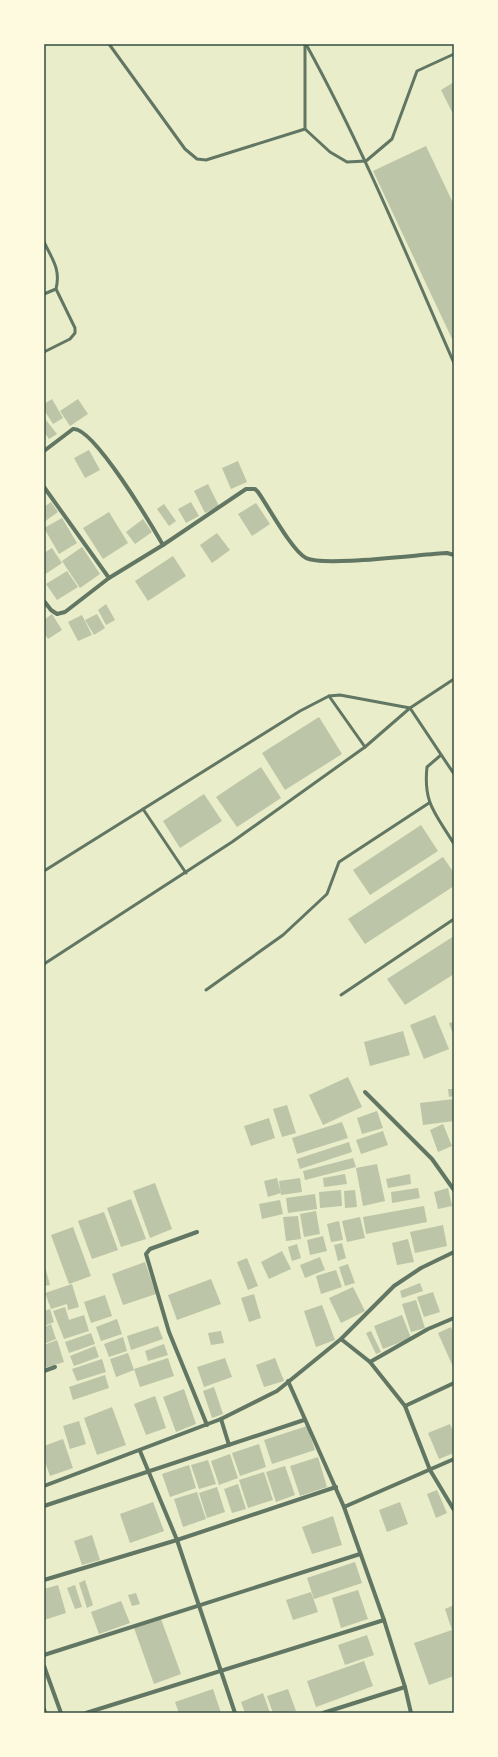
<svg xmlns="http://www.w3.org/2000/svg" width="498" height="1757" viewBox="0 0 498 1757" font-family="'IBM Plex Sans',sans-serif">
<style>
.building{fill:#bcc5a7}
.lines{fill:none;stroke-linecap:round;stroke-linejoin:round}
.service{stroke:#617663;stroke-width:3}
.minor{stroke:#617663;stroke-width:4}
.neatline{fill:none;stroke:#344e41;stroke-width:1.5}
</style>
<rect width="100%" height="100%" fill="#e9edc9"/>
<g class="building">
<path d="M454,82v34l-13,-26z"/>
<path d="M426,146l28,59v138l-81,-172z"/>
<path d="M52,399l11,19 -10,6 -9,-14v-6z"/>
<path d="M78,399l10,15 -18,12 -10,-15z"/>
<path d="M46,420l11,14 -8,5 -5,-7v-10z"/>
<path d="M89,450l11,20 -15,8 -11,-20z"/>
<path d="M238,461l9,21 -16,7 -9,-21z"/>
<path d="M208,484l11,22 -14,7 -11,-22z"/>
<path d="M51,502l7,10 -14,10v-15z"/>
<path d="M191,502l8,14 -13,7 -8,-14z"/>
<path d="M256,503l14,21 -18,12 -14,-22z"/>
<path d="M164,504l12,17 -7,5 -12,-17z"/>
<path d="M109,512l19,31 -25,16 -20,-31z"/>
<path d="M62,518l15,25 -18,11 -15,-26z"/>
<path d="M143,519l9,13 -17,12 -9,-12z"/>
<path d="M217,533l13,17 -18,13 -12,-18z"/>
<path d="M82,547l18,27 -20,14 -18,-27z"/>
<path d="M52,548l10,15 -18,12v-22z"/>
<path d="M173,556l13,20 -38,25 -13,-20z"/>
<path d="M67,571l11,16 -21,13 -11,-16z"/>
<path d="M106,604l9,16 -9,5 -8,-15z"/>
<path d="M52,614l10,16 -14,9 -4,-6v-13z"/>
<path d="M97,614l8,14 -11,7 -9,-15z"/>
<path d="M82,615l10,20 -14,6 -10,-19z"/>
<path d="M319,717l23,37 -57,36 -23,-37z"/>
<path d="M261,767l20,31 -44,29 -21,-30z"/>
<path d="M204,794l18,27 -42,27 -17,-27z"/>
<path d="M421,825l17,26 -68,44 -17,-25z"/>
<path d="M443,857l11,16v13l-89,58 -17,-25z"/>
<path d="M454,936v38l-49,31 -18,-26z"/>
<path d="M435,1015l14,34 -25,10 -14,-34z"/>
<path d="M454,1022v15l-5,-14z"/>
<path d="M403,1031l7,24 -40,11 -6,-24z"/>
<path d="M348,1077l14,30 -39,18 -14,-30z"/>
<path d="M448,1089h6v7l-5,1z"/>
<path d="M454,1099v22l-31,4 -3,-22z"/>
<path d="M287,1105l9,28 -14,4 -9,-28z"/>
<path d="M377,1111l6,17 -21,6 -5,-16z"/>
<path d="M269,1118l6,20 -24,8 -7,-20z"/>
<path d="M342,1122l6,16 -51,16 -5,-16z"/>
<path d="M443,1124l9,22 -14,6 -8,-22z"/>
<path d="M383,1131l5,14 -27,9 -5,-14z"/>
<path d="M349,1142l3,10 -52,17 -3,-10z"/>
<path d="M353,1158l3,9 -51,13 -2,-9z"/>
<path d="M377,1164l8,37 -22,5 -7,-38z"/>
<path d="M345,1174l2,10 -23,3 -1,-9z"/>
<path d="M410,1174l1,10 -23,4 -2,-9z"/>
<path d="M277,1178l4,15 -13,4 -4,-16z"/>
<path d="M300,1178l2,14 -21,3 -2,-14z"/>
<path d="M155,1183l17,46 -22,9 -17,-47z"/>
<path d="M418,1188l2,10 -28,5 -1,-11z"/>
<path d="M448,1188l4,18 -14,3 -4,-17z"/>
<path d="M341,1190l1,16 -22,2 -1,-16z"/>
<path d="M355,1190l2,17 -12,1 -1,-17z"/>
<path d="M315,1194l2,15 -29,4 -2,-15z"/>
<path d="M131,1199l15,40 -25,8 -14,-39z"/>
<path d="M280,1200l3,14 -21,5 -3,-15z"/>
<path d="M424,1206l3,16 -61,12 -3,-17z"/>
<path d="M316,1211l4,23 -16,3 -4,-23z"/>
<path d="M104,1212l14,38 -26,9 -14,-38z"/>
<path d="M298,1216l3,23 -15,2 -3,-24z"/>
<path d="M360,1217l5,21 -18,4 -5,-21z"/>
<path d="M339,1221l4,19 -12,2 -4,-18z"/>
<path d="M443,1225l4,21 -32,7 -5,-21z"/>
<path d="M73,1227l18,49 -22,8 -18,-49z"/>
<path d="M323,1236l4,15 -17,4 -3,-15z"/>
<path d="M408,1239l6,23 -17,3 -5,-22z"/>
<path d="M342,1243l4,15 -8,3 -4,-16z"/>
<path d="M297,1244l4,14 -9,3 -4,-14z"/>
<path d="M282,1251l9,18 -22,10 -8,-17z"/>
<path d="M320,1257l5,13 -20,8 -5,-13z"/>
<path d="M247,1258l11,28 -10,4 -11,-28z"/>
<path d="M145,1262l11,32 -33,11 -11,-31z"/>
<path d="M44,1263l6,22 -6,1z"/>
<path d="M348,1264l7,19 -10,3 -6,-19z"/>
<path d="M336,1270l6,17 -21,7 -5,-18z"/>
<path d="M211,1279l10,25 -44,16 -9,-25z"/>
<path d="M420,1283l3,8 -21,7 -2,-7z"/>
<path d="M72,1284l7,23 -11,3 -1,-6 -16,5 -6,-16z"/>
<path d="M353,1287l12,24 -24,12 -12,-25z"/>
<path d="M433,1292l7,20 -16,5 -7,-20z"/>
<path d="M254,1294l7,24 -12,4 -8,-24z"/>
<path d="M105,1295l7,21 -21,7 -7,-21z"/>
<path d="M416,1300l9,28 -14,4 -9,-28z"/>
<path d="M322,1305l13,35 -19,7 -12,-36z"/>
<path d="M65,1307l4,13 15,-5 5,16 -25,8 -11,-28z"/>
<path d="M50,1309l4,13 -10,4v-15z"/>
<path d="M402,1315l9,23 -28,11 -9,-23z"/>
<path d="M117,1319l5,15 -21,7 -5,-14z"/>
<path d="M51,1324l5,15 -12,5v-17z"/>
<path d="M158,1326l5,13 -32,11 -4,-14z"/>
<path d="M451,1327l3,8v34l-16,-36z"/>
<path d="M221,1331l3,12 -13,2 -3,-12z"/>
<path d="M371,1331l10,21 -5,2 -10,-21z"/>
<path d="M91,1333l4,11 -26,9 -4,-11z"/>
<path d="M123,1337l4,14 -18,6 -5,-13z"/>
<path d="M57,1340l7,22 -20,6v-23z"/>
<path d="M164,1344l4,11 -20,6 -3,-10z"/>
<path d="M95,1346l4,11 -25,9 -4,-10z"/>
<path d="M128,1353l6,17 -18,7 -6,-18z"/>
<path d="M168,1358l6,18 -34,11 -6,-18z"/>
<path d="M225,1358l7,19 -28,10 -7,-20z"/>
<path d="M275,1358l9,23 -20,6 -8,-22z"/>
<path d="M102,1359l4,13 -29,9 -5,-12z"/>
<path d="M105,1375l4,13 -36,12 -4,-13z"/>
<path d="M214,1387l9,27 -11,4 -9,-27z"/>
<path d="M184,1389l12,35 -20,8 -13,-35z"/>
<path d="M155,1396l11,32 -20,7 -12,-31z"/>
<path d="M112,1407l14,38 -29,10 -13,-37z"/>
<path d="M79,1421l7,23 -16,5 -7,-23z"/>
<path d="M450,1424l4,9v20l-15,6 -11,-26z"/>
<path d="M307,1426l8,24 -43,14 -8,-24z"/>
<path d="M63,1439l10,29 -23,8 -6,-17v-13z"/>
<path d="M259,1444l7,23 -26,9 -8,-23z"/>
<path d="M230,1454l8,24 -19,7 -8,-24z"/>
<path d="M318,1457l9,30 -27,9 -10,-30z"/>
<path d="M208,1460l8,24 -17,5 -8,-24z"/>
<path d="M189,1465l7,23 -26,9 -8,-23z"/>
<path d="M285,1466l10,29 -19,7 -10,-30z"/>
<path d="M264,1472l9,28 -25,8 -9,-28z"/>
<path d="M238,1484l8,25 -14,4 -8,-24z"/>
<path d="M217,1487l8,25 -18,6 -8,-25z"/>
<path d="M437,1490l10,23 -11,5 -9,-24z"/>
<path d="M197,1492l9,27 -23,8 -9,-28z"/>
<path d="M153,1502l11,29 -34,12 -10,-29z"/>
<path d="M400,1502l8,22 -21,8 -8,-22z"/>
<path d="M333,1516l9,29 -30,9 -10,-27z"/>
<path d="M92,1535l8,25 -18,5 -8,-24z"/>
<path d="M355,1562l7,21 -48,16 -7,-21z"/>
<path d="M85,1580l8,25 -6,3 -8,-25z"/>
<path d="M58,1585l8,28 -22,7v-31z"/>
<path d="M75,1585l7,22 -7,2 -8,-21z"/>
<path d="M358,1590l10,29 -27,9 -9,-30z"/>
<path d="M311,1592l7,20 -25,8 -7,-20z"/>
<path d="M136,1593l4,11 -8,2 -4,-11z"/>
<path d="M121,1601l9,22 -31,11 -8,-22z"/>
<path d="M454,1605v71l-25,9 -15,-42 38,-13 -7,-21z"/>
<path d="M161,1619l20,55 -27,10 -20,-56z"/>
<path d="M367,1635l7,20 -29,10 -7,-20z"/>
<path d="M364,1661l9,25 -57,21 -9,-26z"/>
<path d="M213,1689l8,24h-42l-4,-11z"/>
<path d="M288,1689l8,22 -23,2 -6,-17z"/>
<path d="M263,1693l7,20h-25l-4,-11z"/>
</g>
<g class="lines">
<g class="service">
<path d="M109,44l76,105 12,10 9,1 99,-31 25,23 17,10 19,-1 26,-22 25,-68 37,-17"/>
<path d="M307,46c56,102 100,210 147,317"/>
<path d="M305,129v-85"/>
<path d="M44,242c8,17 17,27 12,47l-12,5"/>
<path d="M44,352l26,-13 5,-6v-5l-19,-39"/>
<path d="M329,696l36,51"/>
<path d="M441,755l-14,12c-4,37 9,47 27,77"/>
<path d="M143,809l43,64"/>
<path d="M44,871l256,-160 29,-15 11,-1 70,13 44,66"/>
<path d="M44,964l188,-122 133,-95 45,-39 44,-29"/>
<path d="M206,990l77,-55 44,-41 12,-32 90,-59"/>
<path d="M341,995l113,-76"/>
</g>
<g class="minor">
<path d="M44,451l29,-22c20,-3 79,97 90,116"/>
<path d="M44,487l65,91"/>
<path d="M44,601l7,9 6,4 8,-2 44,-34 54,-33 83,-56h9l3,3c10,14 34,59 48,66 18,9 116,-4 141,-5l7,2"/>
<path d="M365,1092l67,67 22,31"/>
<path d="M197,1232l-47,17 -4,5 23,78 38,93"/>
<path d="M341,1339l29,23 35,44 25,64 24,40"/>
<path d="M370,1362l58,-33 26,-11"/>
<path d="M44,1371l11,-4"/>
<path d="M288,1381l56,126 40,113 21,67 6,26"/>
<path d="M405,1406l49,-23"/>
<path d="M221,1419l8,26"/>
<path d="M140,1451l37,89 58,173"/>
<path d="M44,1486l177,-67 56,-28 64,-52 53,-53 27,-18 33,-16"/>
<path d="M44,1506l260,-86"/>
<path d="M344,1507l110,-48"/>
<path d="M44,1580l133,-40 159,-53"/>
<path d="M44,1655l316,-101"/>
<path d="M44,1666l17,47"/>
<path d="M44,1709l1,4"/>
<path d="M86,1713l298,-93"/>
<path d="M323,1713l82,-26"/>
</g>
</g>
<rect width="498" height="1757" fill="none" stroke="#fefae0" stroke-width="90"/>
<rect x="45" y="45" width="408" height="1667" class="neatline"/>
</svg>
